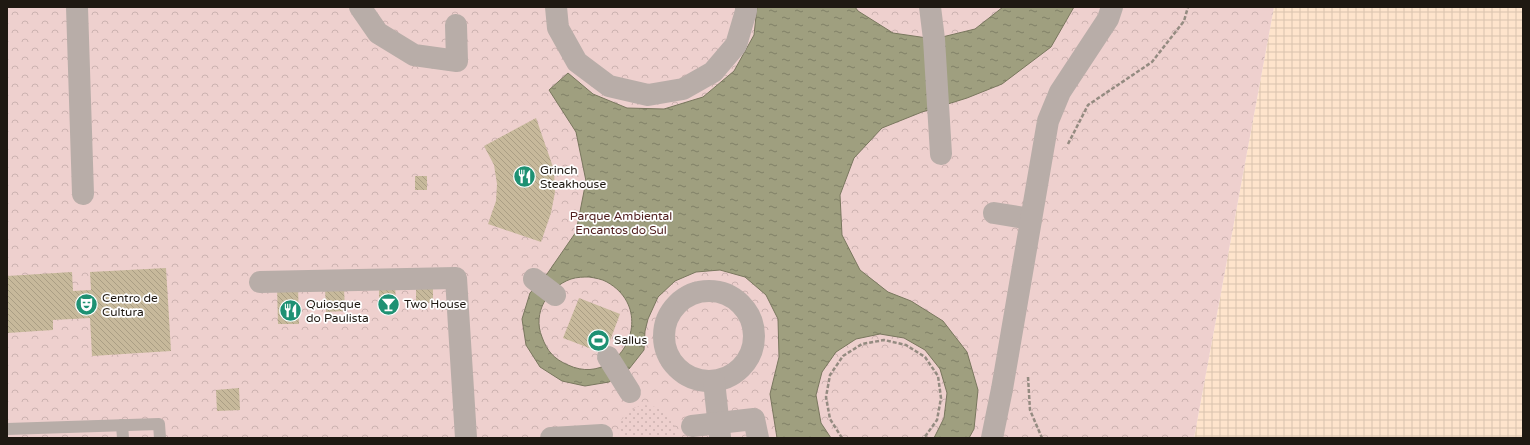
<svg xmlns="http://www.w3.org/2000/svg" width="1530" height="445" viewBox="0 0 1530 445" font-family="'Varela Round',sans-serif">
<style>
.industrial{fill:url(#industrial-grid)}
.park{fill:url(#park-crowns)}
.garden{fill:url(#garden-dots)}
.water{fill:url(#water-ripples);stroke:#79775e;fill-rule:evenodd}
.building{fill:url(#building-back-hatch)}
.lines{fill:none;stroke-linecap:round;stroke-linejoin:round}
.path{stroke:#948b81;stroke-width:2.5;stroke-dasharray:4 2;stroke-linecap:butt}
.lane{stroke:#b8ada8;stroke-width:12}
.street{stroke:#b8ada8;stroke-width:22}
.labels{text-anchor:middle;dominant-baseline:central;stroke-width:3.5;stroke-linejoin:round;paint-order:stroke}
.poi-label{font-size:12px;fill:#1f1912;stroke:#fff;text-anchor:start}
.park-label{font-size:12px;fill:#51201f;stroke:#fff}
</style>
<defs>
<pattern id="industrial-grid" width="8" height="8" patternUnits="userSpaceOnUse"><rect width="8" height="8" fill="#fee4cc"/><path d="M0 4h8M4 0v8" fill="none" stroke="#d9c3ae"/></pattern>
<pattern id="park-crowns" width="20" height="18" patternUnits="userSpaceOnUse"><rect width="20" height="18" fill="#eed0ce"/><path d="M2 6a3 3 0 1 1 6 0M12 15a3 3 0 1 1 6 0" fill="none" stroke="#ccb2b0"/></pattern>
<pattern id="garden-dots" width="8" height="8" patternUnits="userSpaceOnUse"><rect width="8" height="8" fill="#eed0ce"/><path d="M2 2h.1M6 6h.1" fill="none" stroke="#ccb2b0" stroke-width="1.8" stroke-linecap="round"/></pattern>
<pattern id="water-ripples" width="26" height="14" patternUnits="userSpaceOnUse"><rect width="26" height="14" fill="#9f9f7f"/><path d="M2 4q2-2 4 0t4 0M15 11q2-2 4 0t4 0" fill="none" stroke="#818167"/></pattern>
<pattern id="building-back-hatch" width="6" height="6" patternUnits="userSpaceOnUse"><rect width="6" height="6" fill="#c7b99b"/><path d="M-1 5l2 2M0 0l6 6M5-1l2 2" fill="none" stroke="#aa9e84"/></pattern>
</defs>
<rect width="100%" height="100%" fill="#fcf0e5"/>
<path class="industrial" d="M1274,7h249v431h-329z"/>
<path class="park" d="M7,7h1267l-80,431h-1187z"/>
<path class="garden" d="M642,405c21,1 35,10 33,33h-56c-1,-19 6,-27 23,-33z"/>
<path class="water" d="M757,7h98l3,4 35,22 41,6 41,-10 28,-22h71l-23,40 -49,37 -35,14 -45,14 -40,16 -28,30 -14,37 2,40 18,35 28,22 23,9 32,20 24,31 11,38 -4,39 -5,9h-35l10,-20 3,-25 -7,-24 -15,-19 -21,-12 -24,-4 -24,5 -20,13 -14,20 -6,23 5,28 10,15h-54l-7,-44 9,-37 -1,-38 -12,-24 -21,-18 -25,-7 -24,2 -21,9 -17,16 -10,22 -3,12 -1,19 -15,19 -20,13 -24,4 -23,-5 -22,-14 -14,-22 -4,-26 8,-26 17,-19 29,-42 10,-51 -10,-49 -27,-42 19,-17 25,21 34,14 37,1 39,-12 31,-26 20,-36zM589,277c6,1 13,2 18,5 53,30 12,107 -39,83 -14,-6 -21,-14 -26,-28 -10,-24 6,-50 29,-58 6,-2 13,-2 18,-2z"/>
<g class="building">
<path d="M536,118l18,52 1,22 -4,21 -10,29 -53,-18 8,-23 1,-17 -3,-19 -10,-19z"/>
<rect x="415" y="176" width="12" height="14"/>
<path d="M166,268l5,83 -79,5 -2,-38 -37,2v10l-46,3v-57l65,-4 1,19 18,-1 -1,-18z"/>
<path d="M416,283h17v20l-17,-1z"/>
<path d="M379,284h16l1,19h-17z"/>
<path d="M277,286h21l1,38h-21z"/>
<path d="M325,288h19l1,23 -19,1z"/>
<path d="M579,298l41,16 -15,40 -42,-16z"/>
<path d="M239,388l1,22 -23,1 -1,-21z"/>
</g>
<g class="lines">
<g class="path">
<path d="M1068,144l20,-39 64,-43 32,-41 4,-14"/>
<path d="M1028,377l2,33 12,28"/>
<path d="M842,438l-12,-19 -4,-22 4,-22 13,-19 19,-12 22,-4 22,5 19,12 13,19 3,22 -4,22 -13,18"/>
</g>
<g class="lane">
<path d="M122,425l1,13"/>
<path d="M7,429l152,-5 1,14"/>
</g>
<g class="street">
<path d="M77,7l6,187"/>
<path d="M360,7l18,26 36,22 43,6 -1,-36"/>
<path d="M556,7l2,21 19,34 32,24 39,9 35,-6 30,-17 23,-27 10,-34v-4"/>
<path d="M930,7l4,32 7,115"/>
<path d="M994,213l37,6"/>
<path d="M534,279l21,16"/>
<path d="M260,282l196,-4 10,160"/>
<circle cx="709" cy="336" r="45"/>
<path d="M608,357l22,35"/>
<path d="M714,381l6,56"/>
<path d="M692,426l62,-7 4,19"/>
<path d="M551,438l51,-3"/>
<path d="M992,438l10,-49 46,-268 12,-29 48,-73 4,-12"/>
</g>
</g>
<defs>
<symbol id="restaurant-disc" viewBox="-11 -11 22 22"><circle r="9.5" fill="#1e9173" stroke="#fff"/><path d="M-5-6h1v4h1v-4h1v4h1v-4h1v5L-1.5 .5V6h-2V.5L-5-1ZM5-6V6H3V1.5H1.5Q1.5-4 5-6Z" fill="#fff"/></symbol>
<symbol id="bar-disc" viewBox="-11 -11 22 22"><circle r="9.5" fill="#1e9173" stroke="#fff"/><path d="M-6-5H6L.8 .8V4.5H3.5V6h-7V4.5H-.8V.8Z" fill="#fff"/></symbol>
<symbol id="theatre-disc" viewBox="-11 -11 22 22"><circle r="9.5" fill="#1e9173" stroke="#fff"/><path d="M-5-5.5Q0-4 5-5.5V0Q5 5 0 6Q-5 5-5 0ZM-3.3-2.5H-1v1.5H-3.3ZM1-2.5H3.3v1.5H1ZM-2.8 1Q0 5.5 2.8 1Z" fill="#fff"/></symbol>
<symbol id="stadium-disc" viewBox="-11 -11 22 22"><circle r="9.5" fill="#1e9173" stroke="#fff"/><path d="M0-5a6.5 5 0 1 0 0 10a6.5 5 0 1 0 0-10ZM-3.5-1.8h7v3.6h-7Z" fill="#fff"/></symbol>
</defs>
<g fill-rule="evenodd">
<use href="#restaurant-disc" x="512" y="164" width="25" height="25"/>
<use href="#bar-disc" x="376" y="292" width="25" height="25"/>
<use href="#theatre-disc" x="74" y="292" width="25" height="25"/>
<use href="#restaurant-disc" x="278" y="298" width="25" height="25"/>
<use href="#stadium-disc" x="586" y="328" width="25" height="25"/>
</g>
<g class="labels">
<g class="poi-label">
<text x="540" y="170">Grinch<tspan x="540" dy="14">Steakhouse</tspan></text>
<text x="102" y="298">Centro de<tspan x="102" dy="14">Cultura</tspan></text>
<text x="306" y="304">Quiosque<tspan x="306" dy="14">do Paulista</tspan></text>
<text x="404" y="304">Two House</text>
<text x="614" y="340">Sallus</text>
</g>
<g class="park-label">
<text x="621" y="216">Parque Ambiental<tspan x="621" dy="14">Encantos do Sul</tspan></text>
</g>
</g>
<rect width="1530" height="445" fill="none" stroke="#1f1912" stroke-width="16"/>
</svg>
